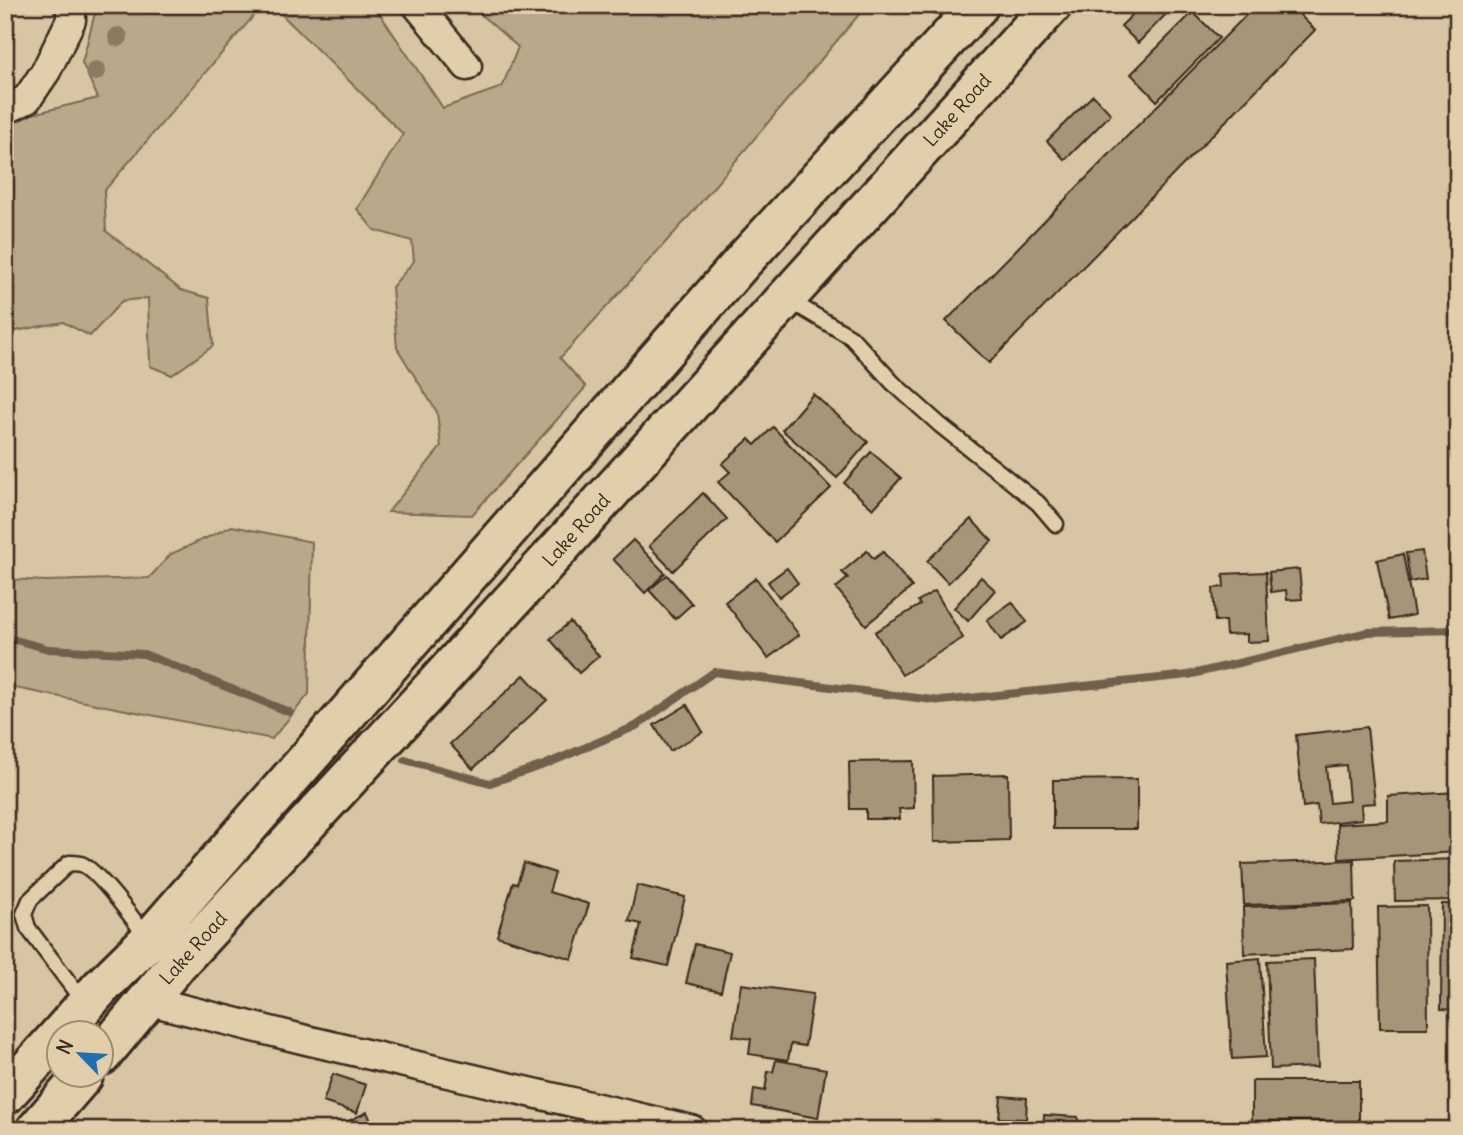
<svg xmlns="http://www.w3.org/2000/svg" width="1463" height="1135" viewBox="0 0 1463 1135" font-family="Delius,sans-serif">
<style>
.green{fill:#baa88a;stroke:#7a6954;stroke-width:2}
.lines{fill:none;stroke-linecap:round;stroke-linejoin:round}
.stream{stroke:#6f5e4b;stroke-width:8}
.building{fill:#a7957a;stroke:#3b2a1e;stroke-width:2;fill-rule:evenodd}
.lane-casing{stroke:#3b2a1e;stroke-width:19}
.street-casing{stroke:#3b2a1e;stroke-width:33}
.secondary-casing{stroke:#3b2a1e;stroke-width:44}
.lane{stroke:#e1cfac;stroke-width:14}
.street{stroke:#e1cfac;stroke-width:28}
.secondary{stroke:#e1cfac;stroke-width:38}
.tree{fill:#8c7a63}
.labels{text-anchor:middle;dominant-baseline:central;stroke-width:5;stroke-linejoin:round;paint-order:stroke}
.street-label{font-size:19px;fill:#3b2a1e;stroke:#e1cfac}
</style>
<rect width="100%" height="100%" fill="#d7c5a4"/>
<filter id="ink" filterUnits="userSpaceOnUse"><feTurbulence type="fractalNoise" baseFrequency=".0143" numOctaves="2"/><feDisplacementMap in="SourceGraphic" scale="14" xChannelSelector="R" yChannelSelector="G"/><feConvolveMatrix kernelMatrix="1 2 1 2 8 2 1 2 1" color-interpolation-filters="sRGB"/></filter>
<g filter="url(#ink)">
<g class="green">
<path d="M97,5h166l-159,186 2,40 75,59 28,8 4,48 -41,29 -22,-9 -2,-68 -26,3 -32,35 -27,-14 -58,11v-209l15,-7 78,-19 -16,-35z"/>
<path d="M272,5h102l69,103 59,-21 16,-40 -48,-42h397l-182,216 -125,137 26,29 -114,128 -84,-3 53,-65 -4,-35 -40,-64 -5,-61 22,-26 -2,-20 -38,-11 -17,-21 46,-75z"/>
<path d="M232,526l80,16 -3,152 -37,45 -267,-53v-107l41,2 103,-3 22,-24z"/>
</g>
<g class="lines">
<g class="stream">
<path d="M5,637l43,12 96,5 145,58"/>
<path d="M405,760l85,23 54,-18 92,-39 78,-54 227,29 247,-26 180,-43 90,-2"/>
</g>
</g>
<g class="building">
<path d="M1142,5h33l-37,38 -17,-17z"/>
<path d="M1256,5h34l25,25 -326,333 -43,-42z"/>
<path d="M1193,12l26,26 -62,63 -26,-27z"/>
<path d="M1093,95l18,19 -46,46 -18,-19z"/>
<path d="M813,394l55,48 -31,36 -55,-48z"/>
<path d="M773,427l58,61 -56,54 -57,-60 12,-10 -8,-8 27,-25 6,6z"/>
<path d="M871,452l30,26 -28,31 -29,-26z"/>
<path d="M703,493l24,26 -54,52 -24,-25z"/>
<path d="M971,519l21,22 -44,42 -21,-22z"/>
<path d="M633,540l32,33 -20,20 -32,-34z"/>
<path d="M867,551l7,8 9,-7 29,35 -46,38 -30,-37 12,-10 -6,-6z"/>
<path d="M1422,551l4,28 -16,3 -4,-29z"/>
<path d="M1403,554l11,61 -25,5 -12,-60z"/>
<path d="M787,568l11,15 -19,14 -11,-15z"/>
<path d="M1299,569l3,30 -15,1 -1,-10 -15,2 -2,-20z"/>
<path d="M1266,572l3,69 -22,1v-8l-21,1 -1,-14h-10l-2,-33 11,-1 -1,-13z"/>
<path d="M667,575l25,29 -17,15 -26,-29z"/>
<path d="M981,577l14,13 -27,31 -14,-13z"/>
<path d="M756,578l43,57 -31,23 -43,-56z"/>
<path d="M935,591l28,47 -61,37 -27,-43 45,-27 -2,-4z"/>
<path d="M1012,602l15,20 -26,18 -14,-20z"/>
<path d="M570,622l29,34 -20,17 -29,-34z"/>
<path d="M524,675l23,25 -74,69 -23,-25z"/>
<path d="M687,705l16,27 -33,19 -16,-26z"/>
<path d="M1367,727l8,76 -14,1 1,15 -43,5 -2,-19 -14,2 -7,-72zM1346,765l3,36 -19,2 -4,-36z"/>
<path d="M913,761l1,47 -15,1 1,10h-34v-10h-16l-1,-47z"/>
<path d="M1008,774l1,66 -75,2 -1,-66z"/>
<path d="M1137,779v50h-84v-49z"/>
<path d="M1458,792v60l-119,7 -2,-35 51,-3v-25z"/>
<path d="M1458,859v41l-63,1 -1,-40z"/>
<path d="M1354,860l1,41 -111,4 -2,-41z"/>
<path d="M524,863l31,10 -6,19 40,12 -17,55 -75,-23 16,-53 4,1z"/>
<path d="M637,885l48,12 -17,69 -35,-8 8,-34 -12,-3z"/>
<path d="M1352,903l1,46 -109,5 -1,-47z"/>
<path d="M1442,904h16v106l-17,-1z"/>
<path d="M1427,906l1,122h-48l-2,-121z"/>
<path d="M695,944l35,8 -9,39 -35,-8z"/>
<path d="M1260,958l6,99 -34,2 -6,-98z"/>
<path d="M1314,959l4,108 -47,2 -4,-108z"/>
<path d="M741,984l72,10 -8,52 -14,-2 -3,16 -39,-6 2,-15 -18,-3z"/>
<path d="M776,1060l50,9 -8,49 -66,-12 2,-17 11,2 3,-20 5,1z"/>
<path d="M333,1074l33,11 -9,28 -34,-11z"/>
<rect x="1252" y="1081" width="107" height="40"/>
<path d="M1001,1096l26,2 -1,21 -27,-1z"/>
<path d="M367,1112l8,18h-45z"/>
<path d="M1044,1115l34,2 -1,13h-34z"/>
</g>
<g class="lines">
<defs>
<g id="lane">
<path d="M787,299l64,38 42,46 47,42 98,78 18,21"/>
<path d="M85,1004l-57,-76 -4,-14 6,-14 39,-37c4,0 8,0 12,1 15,4 56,60 67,75"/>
</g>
<g id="street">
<path d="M417,5l50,61"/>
<path d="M5,110l22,-11 19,-28 25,-51v-15"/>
<path d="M146,1000l160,40 386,90"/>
</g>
<g id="secondary">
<path d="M60,1034l40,-46 49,-48 595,-680 235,-255"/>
<path d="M102,1055l77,-93 259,-280 614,-677"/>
<path d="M5,1095l55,-61"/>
<path d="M36,1130l47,-54"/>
</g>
</defs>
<use href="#lane" class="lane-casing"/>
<use href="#street" class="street-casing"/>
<use href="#secondary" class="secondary-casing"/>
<use href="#lane" class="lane"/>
<use href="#street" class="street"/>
<use href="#secondary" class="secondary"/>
</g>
<g class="tree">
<circle cx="118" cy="37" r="10"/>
<circle cx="96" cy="71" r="10"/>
</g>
</g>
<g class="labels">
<g class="street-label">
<text transform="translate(957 110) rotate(-48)">Lake Road</text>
<text transform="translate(576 530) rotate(-48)">Lake Road</text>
<text transform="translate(193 948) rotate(-48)">Lake Road</text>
</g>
</g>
<rect width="1463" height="1135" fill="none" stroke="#e1cfac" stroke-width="28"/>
<rect x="14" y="14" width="1435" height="1107" fill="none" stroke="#3b2a1e" stroke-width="2.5" filter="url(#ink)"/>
<g transform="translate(80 1054) rotate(295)"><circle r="33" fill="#e1cfac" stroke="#9f8d73" stroke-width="2"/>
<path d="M0-5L12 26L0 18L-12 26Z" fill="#1f6fb2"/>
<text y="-10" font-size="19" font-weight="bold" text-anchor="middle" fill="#3b2a1e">N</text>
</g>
</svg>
